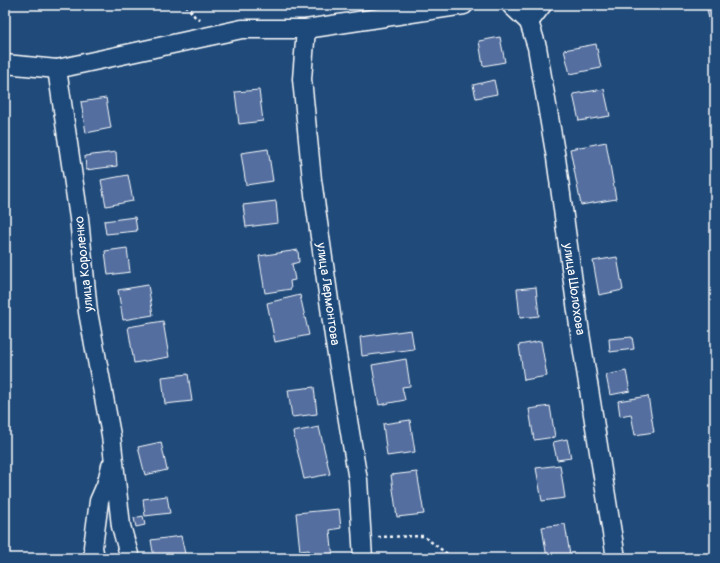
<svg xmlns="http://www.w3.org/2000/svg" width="720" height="563" viewBox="0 0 720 563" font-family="Pangolin,sans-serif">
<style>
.building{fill:#526e9f;stroke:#fff}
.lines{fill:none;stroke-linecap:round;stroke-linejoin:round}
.street-casing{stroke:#fff;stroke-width:21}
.path{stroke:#fff;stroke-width:2.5;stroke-dasharray:3 3;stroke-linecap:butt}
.street{stroke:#1f4a7a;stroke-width:18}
.labels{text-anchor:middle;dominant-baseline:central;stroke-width:3;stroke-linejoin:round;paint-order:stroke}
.street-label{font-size:13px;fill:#fff;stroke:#1f4a7a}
</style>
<rect width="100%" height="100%" fill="#1f4a7a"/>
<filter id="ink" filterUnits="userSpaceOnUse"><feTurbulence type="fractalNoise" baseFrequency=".025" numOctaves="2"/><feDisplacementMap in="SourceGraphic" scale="8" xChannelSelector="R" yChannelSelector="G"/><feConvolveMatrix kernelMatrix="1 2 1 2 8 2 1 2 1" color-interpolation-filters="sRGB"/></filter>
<g filter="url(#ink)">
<g class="building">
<path d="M715,6v19l-5,1 -3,-18z"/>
<path d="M500,37l5,25 -22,4 -4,-25z"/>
<path d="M596,44l5,24 -31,6 -6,-24z"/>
<path d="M494,80l3,14 -21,4 -3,-13z"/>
<path d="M604,89l6,27 -31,5 -6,-27z"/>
<path d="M259,90l4,31 -24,3 -4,-32z"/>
<path d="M106,98l5,30 -25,5 -5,-31z"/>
<path d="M606,142l10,57 -35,6 -11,-56z"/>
<path d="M268,149l5,32 -27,4 -5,-32z"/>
<path d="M116,152l1,14 -31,4 -1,-14z"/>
<path d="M128,175l5,26 -27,5 -5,-26z"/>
<path d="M276,201l2,22 -32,4 -3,-22z"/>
<path d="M135,217l2,14 -31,3 -2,-13z"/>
<path d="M127,248l3,24 -22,3 -3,-24z"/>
<path d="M298,250l1,12 -7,2 3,16 -5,1 1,8 -26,4 -6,-37z"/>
<path d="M617,257l6,33 -24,5 -6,-34z"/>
<path d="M148,285l5,30 -30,5 -5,-30z"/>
<path d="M536,287l3,29 -19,2 -3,-29z"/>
<path d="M300,295l9,40 -34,7 -8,-39z"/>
<path d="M163,321l6,36 -35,6 -6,-36z"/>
<path d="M411,330l3,19 -52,7 -2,-19z"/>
<path d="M632,337l2,12 -24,3 -1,-13z"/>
<path d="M541,341l6,35 -23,4 -5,-35z"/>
<path d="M406,359l4,27 -8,1 3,13 -26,5 -7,-40z"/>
<path d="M626,371l4,20 -20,4 -4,-20z"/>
<path d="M188,374l4,27 -27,3 -3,-27z"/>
<path d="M314,387l3,27 -25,3 -4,-27z"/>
<path d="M648,396l6,36 -19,3 -4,-21 -11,2 -2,-15z"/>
<path d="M550,406l5,31 -21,3 -5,-31z"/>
<path d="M410,420l5,32 -28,4 -4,-32z"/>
<path d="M319,427l11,47 -26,5 -11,-47z"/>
<path d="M567,439l4,19 -14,2 -4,-18z"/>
<path d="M161,442l6,28 -22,5 -7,-28z"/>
<path d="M560,465l5,33 -23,3 -6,-33z"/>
<path d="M417,472l7,42 -27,3 -6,-42z"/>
<path d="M167,496l3,17 -25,3 -2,-17z"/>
<path d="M339,509l2,19 -11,2 3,28h-23l-1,-8 -9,1 -4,-38z"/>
<path d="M143,516l2,9 -9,2 -2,-9z"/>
<path d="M565,524l5,31 -23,3 -5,-31z"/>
<path d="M181,536l5,22h-32l-3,-18z"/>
</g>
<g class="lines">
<defs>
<g id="street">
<path d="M511,5l18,17 13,-17"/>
<path d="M529,22l8,25 19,111 24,175 36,225"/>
<path d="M306,29l-4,50 10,101 23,163 23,137 5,78"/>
<path d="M5,64l52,5 185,-40h64l158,-24"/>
<path d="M57,69l22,149 9,94 23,123 10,91 9,32"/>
<path d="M95,558l-2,-11 6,-46 7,-16 5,-19"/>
</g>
</defs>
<use href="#street" class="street-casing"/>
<g class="path">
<path d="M186,5l10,13 7,2"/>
<path d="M378,537l45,-1 30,22"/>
</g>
<use href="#street" class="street"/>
</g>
</g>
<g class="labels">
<g class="street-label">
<text transform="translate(84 264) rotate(-96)">улица Короленко</text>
<text transform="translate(574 289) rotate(82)">улица Шолохова</text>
<text transform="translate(328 294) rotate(82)">улица Лермонтова</text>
</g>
</g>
<rect width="720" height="563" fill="none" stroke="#1f4a7a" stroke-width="20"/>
<rect x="10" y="10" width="700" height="543" fill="none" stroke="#fff" stroke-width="1.5" filter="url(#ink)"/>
</svg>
